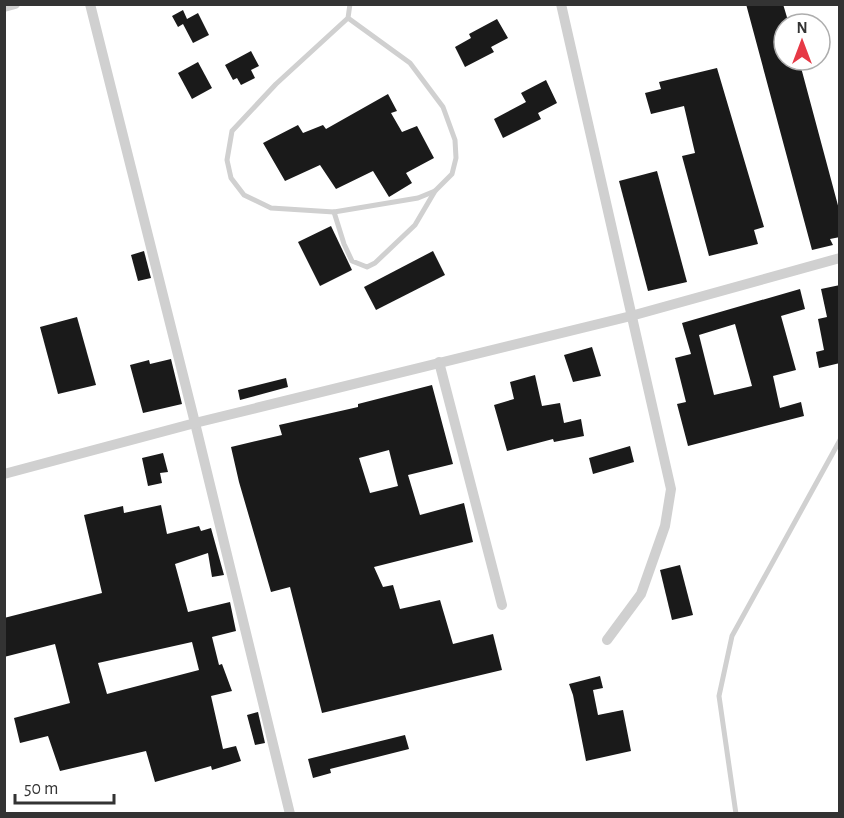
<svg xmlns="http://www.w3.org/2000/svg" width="844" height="818" viewBox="0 0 844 818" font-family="'Alegreya Sans',sans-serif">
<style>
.building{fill:#1a1a1a;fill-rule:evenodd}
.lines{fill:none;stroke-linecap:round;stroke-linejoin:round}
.service{stroke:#d0d0d0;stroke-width:5}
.minor{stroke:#d0d0d0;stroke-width:10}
</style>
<rect width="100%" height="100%" fill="#fff"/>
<g class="building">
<path d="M746,4h37l6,20h-5v36h15l41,153v24l-10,2 3,6 -21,5z"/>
<path d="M183,10l4,9 11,-6 11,22 -16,8 -10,-19 -5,3 -6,-11z"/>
<path d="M497,19l11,19 -17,9 3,5 -29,15 -10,-20 16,-9 -2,-4z"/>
<path d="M251,51l8,15 -8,4 4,8 -14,7 -4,-7 -4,2 -8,-15z"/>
<path d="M198,62l14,26 -20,11 -14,-26z"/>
<path d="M717,68l47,159 -10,3 4,14 -49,12 -27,-100 13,-3 -11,-47 -33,8 -6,-21 16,-4 -2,-7z"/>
<path d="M546,80l11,23 -19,10 3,6 -38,19 -9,-19 32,-17 -5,-9z"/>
<path d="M388,94l9,17 -6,2 11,19 15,-6 17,32 -28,15 6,10 -23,14 -16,-26 -37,18 -16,-24 -35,16 -22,-38 35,-18 5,8 20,-8 3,4z"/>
<path d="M657,171l30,111 -39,9 -29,-110z"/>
<path d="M331,226l21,44 -32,16 -22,-44z"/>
<path d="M144,251l7,27 -13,3 -7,-26z"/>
<path d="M433,251l12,24 -69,35 -12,-23z"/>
<path d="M840,285v78l-21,5 -3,-16 8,-2 -6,-31 9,-2 -6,-28z"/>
<path d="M800,289l5,20 -24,7 15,54 -23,6 7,32 21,-6 3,14 -116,30 -11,-42 9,-2 -11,-44 16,-4 -9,-31zM735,324l17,62 -38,9 -15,-60z"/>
<path d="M77,317l19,68 -38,9 -18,-67z"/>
<path d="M592,347l9,29 -28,6 -9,-27z"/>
<path d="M171,359l11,45 -39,9 -13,-48 19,-5 1,4z"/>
<path d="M535,375l7,31 18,-3 4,20 17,-4 3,17 -30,6 -1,-3 -46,12 -13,-46 20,-6 -4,-17z"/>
<path d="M286,378l2,9 -48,13 -2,-10z"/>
<path d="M432,385l21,79 -45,11 12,40 44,-12 9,39 -99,25 9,20 10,-2 7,24 40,-9 13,44 40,-10 9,36 -180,43 -32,-126 -19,5 -32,-110 -8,-35 51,-12 -3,-10 79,-18v-3zM389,450l9,36 -28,7 -11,-35z"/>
<path d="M630,446l4,16 -41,12 -4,-16z"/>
<path d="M163,453l5,19 -8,1 2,10 -14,3 -6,-28z"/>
<path d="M161,505l6,29 32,-8 2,5 10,-3 13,47 -12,2 -4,-24 -33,11 13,48 42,-10 6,29 -24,6 7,28 3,-1 10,27 -21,5 12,53 13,-3 5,15 -29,9 -1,-4 -56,16 -9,-31 -86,20 -12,-35 -28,7 -6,-25 56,-15 -15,-59 -51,13v-39l98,-25 -18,-78 39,-9 1,7zM192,642l7,28 -92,24 -9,-31z"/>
<path d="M680,565l13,50 -21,5 -12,-50z"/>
<path d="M600,676l3,12 -10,2 5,25 25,-5 8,41 -45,10 -13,-66 -4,-11z"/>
<path d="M258,712l7,31 -10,2 -8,-30z"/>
<path d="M405,735l4,14 -79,20 1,4 -18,5 -5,-19z"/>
</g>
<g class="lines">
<g class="service">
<path d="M348,18l62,45 33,44 12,33 1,18 -4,16 -17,17 -17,7 -84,14 -63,-4 -27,-13 -13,-17 -4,-18 5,-29 44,-47 72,-66 2,-14"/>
<path d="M334,212l10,32 8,17 15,6 8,-4 40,-38 20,-34"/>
<path d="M736,814l-17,-118 13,-60 108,-196"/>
</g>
<g class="minor">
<path d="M90,4l105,419 95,391"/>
<path d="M561,4l110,485 -6,37 -24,68 -34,46"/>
<path d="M4,7l11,-3"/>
<path d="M439,362l63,243"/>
<path d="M4,474l191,-51 436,-107 209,-58"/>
</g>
</g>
<rect width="844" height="818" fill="none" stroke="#333333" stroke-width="12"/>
<g transform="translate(802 42)"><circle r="28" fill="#ffffff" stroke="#adadad" stroke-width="1.5"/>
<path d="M0-4.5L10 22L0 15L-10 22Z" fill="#e63946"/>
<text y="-9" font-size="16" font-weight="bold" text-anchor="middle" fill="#333333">N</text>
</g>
<path d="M15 794v9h99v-9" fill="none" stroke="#333333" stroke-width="3"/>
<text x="24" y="794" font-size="18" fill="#333333" stroke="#ffffff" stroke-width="4.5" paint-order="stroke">50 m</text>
</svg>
